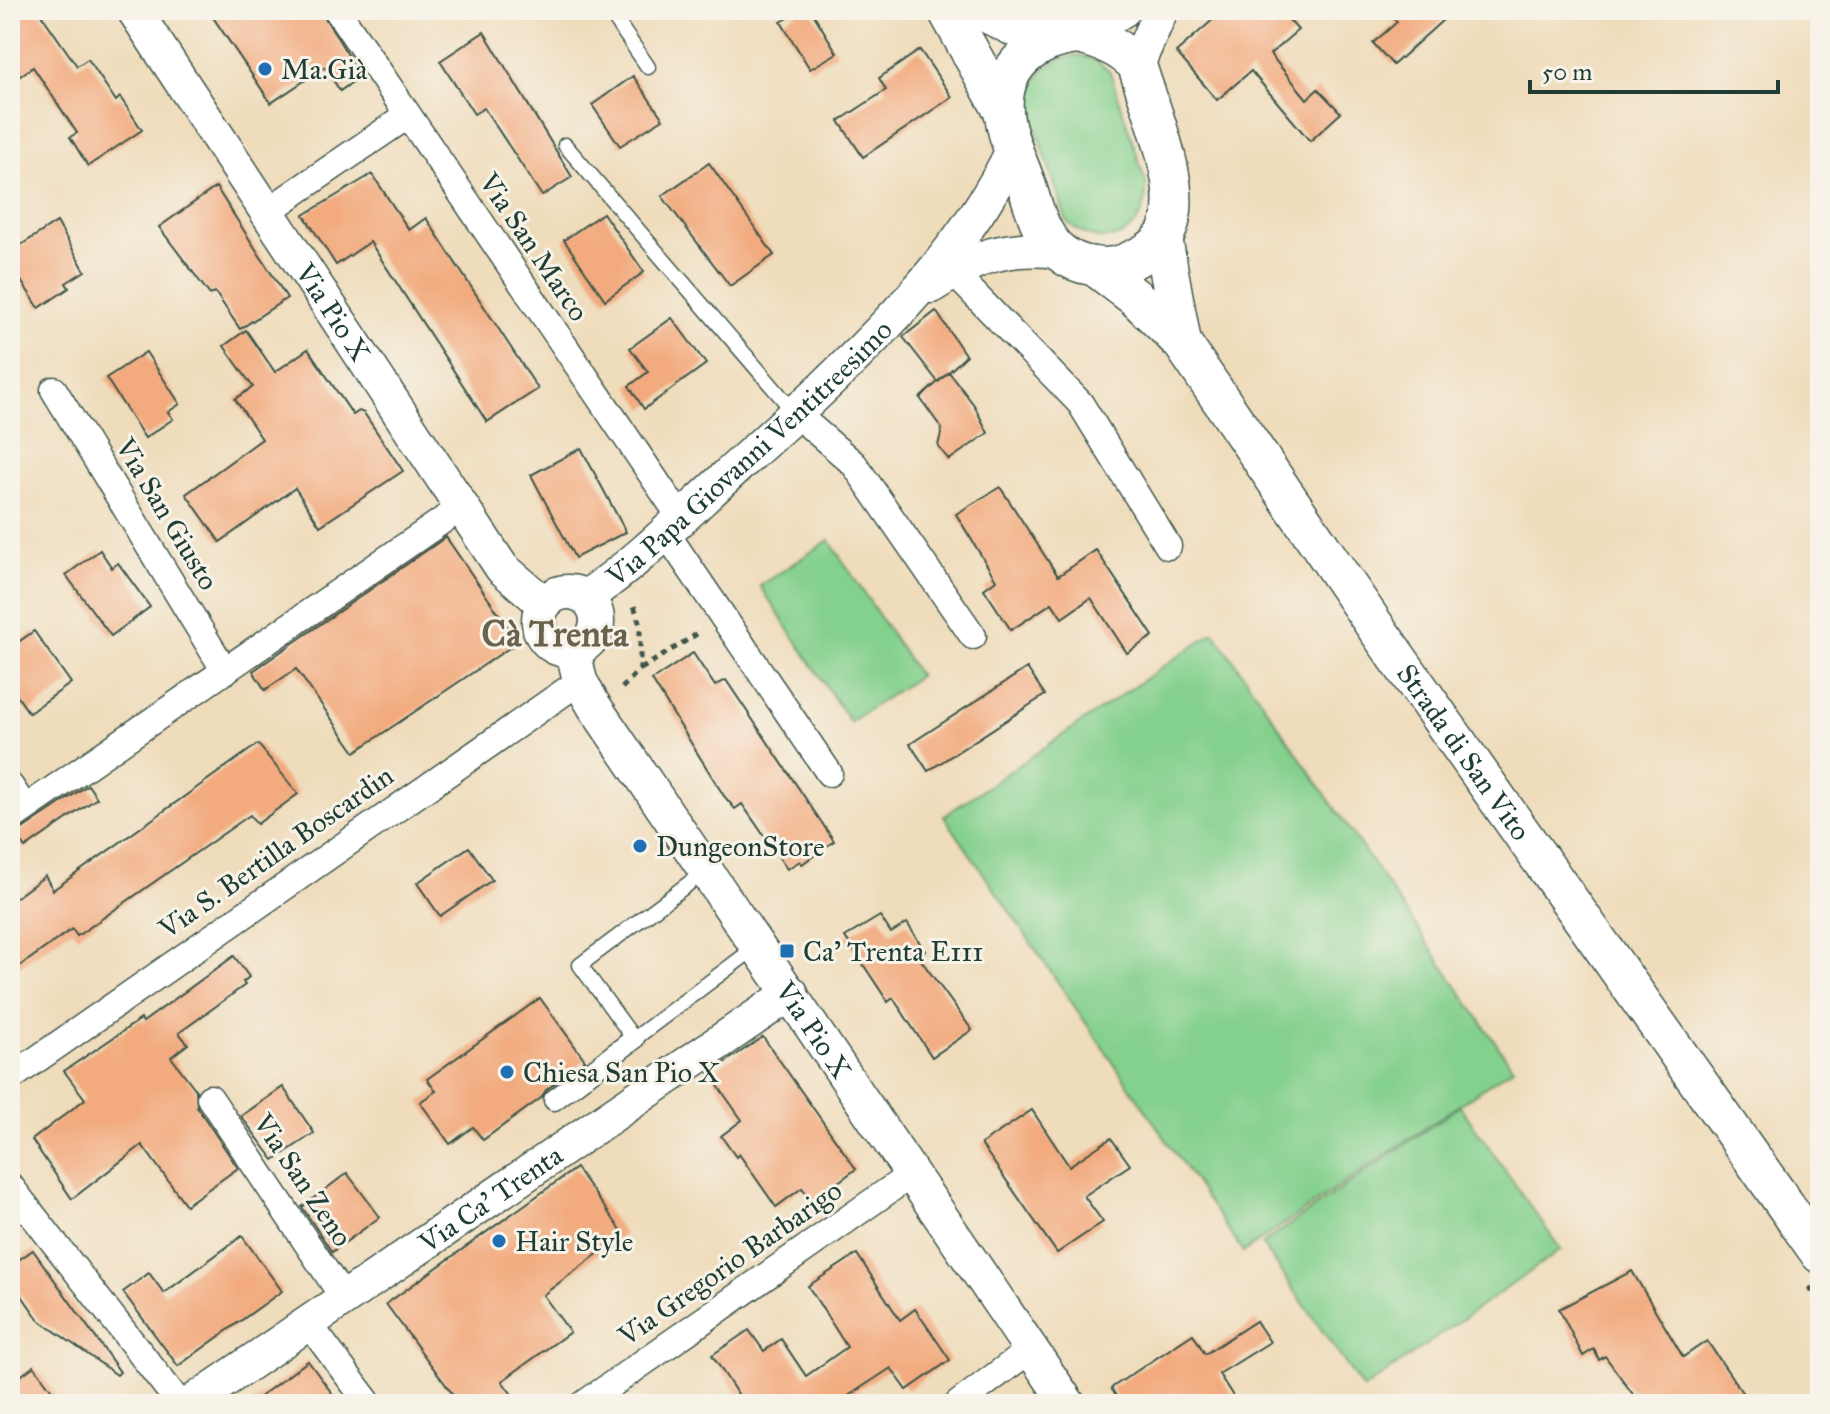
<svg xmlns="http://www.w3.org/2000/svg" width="1830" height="1414" viewBox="0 0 1830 1414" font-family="'IM FELL Great Primer',serif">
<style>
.green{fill:#84d08d;stroke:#528660;stroke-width:2}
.building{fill:#f2aa7e}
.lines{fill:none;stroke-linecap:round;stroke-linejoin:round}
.service-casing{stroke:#3e5548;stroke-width:17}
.pedestrian-casing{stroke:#3e5548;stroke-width:23}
.minor-casing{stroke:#3e5548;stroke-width:29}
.tertiary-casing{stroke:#3e5548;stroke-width:37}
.secondary-casing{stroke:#3e5548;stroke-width:41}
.path{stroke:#3e5548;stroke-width:5;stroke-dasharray:6 6;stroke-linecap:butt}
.service{stroke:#fff;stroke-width:14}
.pedestrian{stroke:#fff;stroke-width:20}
.minor{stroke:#fff;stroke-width:26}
.tertiary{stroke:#fff;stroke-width:34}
.secondary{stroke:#fff;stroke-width:38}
.poi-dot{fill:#1f6fb2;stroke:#f7f3e8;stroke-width:3}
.labels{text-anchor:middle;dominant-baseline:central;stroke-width:6;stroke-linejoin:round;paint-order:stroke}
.poi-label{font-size:28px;fill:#1f3d34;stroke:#f7f3e8;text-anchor:start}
.street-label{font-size:28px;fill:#1f3d34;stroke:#f7f3e8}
.district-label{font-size:36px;font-weight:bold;fill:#69634e;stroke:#f7f3e8}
</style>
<rect width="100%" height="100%" fill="#f7f3e8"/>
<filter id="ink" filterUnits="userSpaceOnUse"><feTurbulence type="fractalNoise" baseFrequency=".0125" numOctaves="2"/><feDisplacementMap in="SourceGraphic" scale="16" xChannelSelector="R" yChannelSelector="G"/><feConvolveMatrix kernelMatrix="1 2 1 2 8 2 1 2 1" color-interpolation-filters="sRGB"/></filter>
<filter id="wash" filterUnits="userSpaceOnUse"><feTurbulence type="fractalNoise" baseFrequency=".006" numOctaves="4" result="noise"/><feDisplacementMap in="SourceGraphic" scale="32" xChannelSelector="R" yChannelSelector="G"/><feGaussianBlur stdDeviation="1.8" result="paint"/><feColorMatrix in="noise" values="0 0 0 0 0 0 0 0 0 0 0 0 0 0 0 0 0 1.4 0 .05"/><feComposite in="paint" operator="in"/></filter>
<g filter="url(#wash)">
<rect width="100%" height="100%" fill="#efdcbb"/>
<g class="green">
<path d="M1080,55l17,6 13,11 36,111c3,51 -40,73 -79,39l-36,-110c-2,-35 15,-54 49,-57z"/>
<path d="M829,540l90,136 -69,46 -90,-136z"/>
<path d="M1214,632l299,436 -270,184 -299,-436z"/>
<path d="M1460,1106l101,144 -198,139 -101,-145z"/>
</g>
<g id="blocks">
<g class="building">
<path d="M21,10h17l39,56 11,-7 28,42 4,-4 22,33 -54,36 -18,-29 7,-4 -44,-66 -23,16v-66z"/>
<path d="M208,10h112l41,66 -21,15 -15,-24 -54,36z"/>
<path d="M802,10h9l26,43 -27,16 -29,-47z"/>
<path d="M1224,10h56l18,20 -28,24 37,45 11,-10 23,24 -31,28 -59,-70 -34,29 -41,-48z"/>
<path d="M1385,10h69l-61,55 -20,-22 24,-21z"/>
<path d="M484,32l88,145 -30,19 -58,-88 -10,6 -34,-53z"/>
<path d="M920,50l32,47 -89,60 -24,-36 47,-31 -7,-12z"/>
<path d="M633,76l30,43 -43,27 -28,-41z"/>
<path d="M709,163l65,92 -44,31 -68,-90z"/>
<path d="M372,174l37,56 17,-12 112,171 -51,33 -117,-180 -34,23 -32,-50z"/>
<path d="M216,187l71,111 -47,31 -25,-37 -5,3 -51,-68z"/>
<path d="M603,213l41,59 -39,28 -41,-60z"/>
<path d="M57,222l28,49 -19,12 3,5 -30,20 -29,-44v-12z"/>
<path d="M936,311l30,45 -28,26 -35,-45z"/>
<path d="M672,318l34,46 -62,45 -15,-23 19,-14 -18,-24z"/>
<path d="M246,330l29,42 33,-23 45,66 6,-4 5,2 39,58 -83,55 -25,-38 -75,54 -34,-48 76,-55 -27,-40 18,-12 -29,-41z"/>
<path d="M146,352l34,52 -12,8 5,7 -28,19 -39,-60z"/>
<path d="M949,372l25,33 14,28 -39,27 -11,-14 4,-17 -22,-31z"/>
<path d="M581,448l45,84 -51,26 -44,-83z"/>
<path d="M1000,487l58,89 38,-26 57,86 -26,17 -36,-55 -29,20 -10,-15 -41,27 -27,-41 12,-9 -40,-66z"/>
<path d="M446,537l72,105 -163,110 -59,-83 -31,21 -12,-19z"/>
<path d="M100,550l12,18 6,-5 32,44 -39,29 -45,-61z"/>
<path d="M34,631l37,52 -42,30 -19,-27v-38z"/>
<path d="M693,653l22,33 11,-6 108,161 -32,23 -2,-3 -13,8 -45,-65 -7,5 -11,-13 -72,-116z"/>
<path d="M1027,668l18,27 -117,76 -18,-27z"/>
<path d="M258,744l40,50 -41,30 -7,-9 -173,121 -5,-7 -62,44v-71l35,-26 8,14z"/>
<path d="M88,785l9,13 -72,50 -10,-14z"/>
<path d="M469,847l23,33 -52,36 -23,-33z"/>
<path d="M880,916l11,17 16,-10 18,28 -7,5 54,74 -40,27 -39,-59 -5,4 -43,-65z"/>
<path d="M234,956l15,21 -6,5 2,3 -66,48 9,11 -17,13 25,33 1,17 41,61 -52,37 -44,-60 -70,54 -40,-59 53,-41 -21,-28 77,-52 2,3z"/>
<path d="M540,998l45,62 -39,30 -5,8 -58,42 -10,-13 -23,17 -30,-42 16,-11 -9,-12z"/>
<path d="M763,1037l93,132 -44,32 -10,-13 -26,19 -37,-53 -3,3 -15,-21 21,-16 -33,-47z"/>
<path d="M283,1087l31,46 -40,27 -33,-44z"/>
<path d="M1032,1110l37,56 42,-28 19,27 -46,31 19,26 -46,31 -76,-109z"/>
<path d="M576,1168l48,66 -81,61 27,37 -68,49 17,23h-59l-74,-100z"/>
<path d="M347,1173l33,44 -48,35 -30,-45z"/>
<path d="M242,1236l40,55 -104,75 -55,-74 26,-19 15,20z"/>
<path d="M33,1250l87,122 -3,3 -78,-55 -29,-41v-13z"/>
<path d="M857,1254l43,66 15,-11 35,51 -43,30 -16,-22 -55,36h-92l-32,-49 37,-25 15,21 17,-12 25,37 41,-29 -39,-61z"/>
<path d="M1632,1271l51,86 24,-16 43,63h-110l-35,-48 -6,4 -5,-11 -11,7 -24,-47z"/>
<path d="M1256,1321l14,21 -51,32 19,30h-117l-10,-16 82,-54 12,20z"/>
<path d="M308,1361l32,43h-90z"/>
<path d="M34,1366l28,38h-52v-20z"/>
</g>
</g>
</g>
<g filter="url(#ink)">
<use href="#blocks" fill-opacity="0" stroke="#3e5548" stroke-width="2"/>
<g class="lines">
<defs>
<g id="service">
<path d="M609,10l39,57"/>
<path d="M565,145l230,268"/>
<path d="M704,872l-124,93 54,74 122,-92"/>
</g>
<path id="pedestrian" d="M554,1100l80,-61"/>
<g id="minor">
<path d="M337,10l344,508"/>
<path d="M268,211l139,-95"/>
<path d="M953,272l127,131 88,143"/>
<path d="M54,390l171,281"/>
<path d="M795,413l59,51 119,172"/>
<path d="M666,533l163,240"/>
<path d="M10,786l15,22"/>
<path d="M10,819l452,-312"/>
<path d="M10,1078l570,-397"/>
<path d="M210,1098l133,199"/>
<path d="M10,1186l170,218"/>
<path d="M308,1323l61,81"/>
<path d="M584,1404l328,-230"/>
<path d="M958,1404l73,-55"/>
</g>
<g id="tertiary">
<path id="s1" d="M134,10l368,558 41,35"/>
<path d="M1079,35l44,-25"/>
<path d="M1137,65l24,-55"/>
<path d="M931,286c46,-29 72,-41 127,-35"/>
<circle cx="568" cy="621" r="29"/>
<path id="s2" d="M586,597c52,-35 96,-80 142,-122 102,-93 228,-202 286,-327"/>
<path id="s3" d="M573,650l7,31 14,25 474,698"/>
<path id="s4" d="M190,1404l601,-411"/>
</g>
<g id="secondary">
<path d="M947,10l57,103"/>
<path d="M980,10l38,19 33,9"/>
<path d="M1079,35c23,6 41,12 58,30 12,42 53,131 27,171 -9,14 -25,21 -39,27 -20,8 -48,3 -64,-10 -20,-15 -28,-48 -35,-70 -8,-22 -20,-47 -22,-70 -4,-49 32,-74 75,-78z"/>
<path d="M1163,238l19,105"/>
<path id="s5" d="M1094,266l42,32 46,45 195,286 443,625"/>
</g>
</defs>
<use href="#service" class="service-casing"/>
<use href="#pedestrian" class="pedestrian-casing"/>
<use href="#minor" class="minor-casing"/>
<use href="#tertiary" class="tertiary-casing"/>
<use href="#secondary" class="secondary-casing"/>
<g class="path">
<path d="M641,669l59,-37"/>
<path d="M622,688l18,-19v-44l-7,-23"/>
<path d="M1809,1287l11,16"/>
</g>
<use href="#service" class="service"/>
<use href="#pedestrian" class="pedestrian"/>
<use href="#minor" class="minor"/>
<use href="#tertiary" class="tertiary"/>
<use href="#secondary" class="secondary"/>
</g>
</g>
<g class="poi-dot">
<circle cx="265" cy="69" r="8"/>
<circle cx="640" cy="846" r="8"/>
<rect x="779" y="943" width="16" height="16" rx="4"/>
<circle cx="507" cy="1072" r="8"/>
<circle cx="499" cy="1241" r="8"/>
</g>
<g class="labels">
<g class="poi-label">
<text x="281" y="69">Ma.Già</text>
<text x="656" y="846">DungeonStore</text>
<text x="803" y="951">Ca' Trenta E111</text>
<text x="523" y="1072">Chiesa San Pio X</text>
<text x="515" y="1241">Hair Style</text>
</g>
<g class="street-label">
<text transform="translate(534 247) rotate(56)">Via San Marco</text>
<text stroke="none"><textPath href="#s1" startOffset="362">Via Pio X</textPath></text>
<text stroke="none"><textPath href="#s2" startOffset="218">Via Papa Giovanni Ventitreesimo</textPath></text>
<text transform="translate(167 514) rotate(59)">Via San Giusto</text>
<text stroke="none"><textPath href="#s5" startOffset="614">Strada di San Vito</textPath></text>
<text transform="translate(276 852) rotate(-35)">Via S. Bertilla Boscardin</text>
<text stroke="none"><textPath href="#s3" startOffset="452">Via Pio X</textPath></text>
<text transform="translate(303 1180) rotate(56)">Via San Zeno</text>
<text stroke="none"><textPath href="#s4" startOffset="364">Via Ca' Trenta</textPath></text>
<text transform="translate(730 1263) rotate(-35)">Via Gregorio Barbarigo</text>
</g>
<g class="district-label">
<text x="555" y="634">Cà Trenta</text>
</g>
</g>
<rect width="1830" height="1414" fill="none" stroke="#f7f3e8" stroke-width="40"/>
<path d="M1530 80v12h248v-12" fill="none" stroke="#1f3d34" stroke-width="4"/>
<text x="1542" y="80" font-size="24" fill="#1f3d34" stroke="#f7f3e8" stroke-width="6" paint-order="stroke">50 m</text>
</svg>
